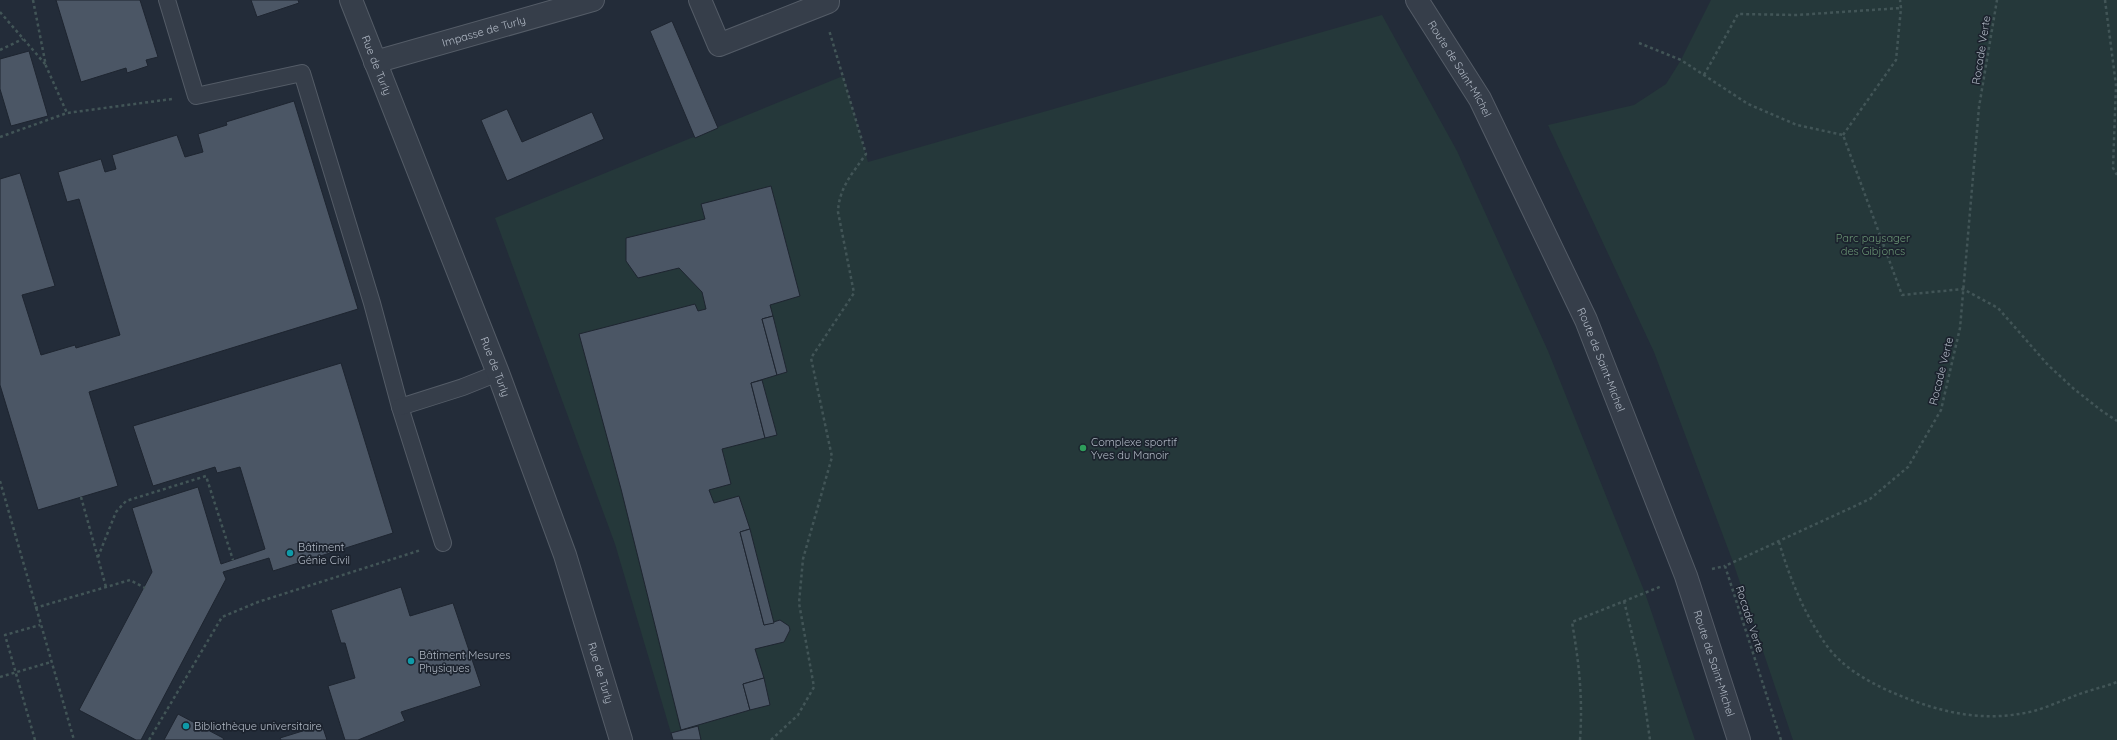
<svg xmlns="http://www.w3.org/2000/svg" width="2117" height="740" viewBox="0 0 2117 740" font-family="Quicksand,sans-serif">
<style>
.green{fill:#25383a}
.building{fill:#4b5665;stroke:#1e2530}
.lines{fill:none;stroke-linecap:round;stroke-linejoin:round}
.service-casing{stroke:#545c67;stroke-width:18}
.minor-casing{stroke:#545c67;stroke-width:24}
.tertiary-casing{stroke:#545c67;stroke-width:24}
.path{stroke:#425557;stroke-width:2.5;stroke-dasharray:3 3;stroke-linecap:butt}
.service{stroke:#363e4a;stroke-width:16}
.minor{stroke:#363e4a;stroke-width:22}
.tertiary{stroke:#363e4a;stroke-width:22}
.leisure-dot{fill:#2e9e5b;stroke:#1c232e;stroke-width:1.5}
.culture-dot{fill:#0f9aa8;stroke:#1c232e;stroke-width:1.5}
.labels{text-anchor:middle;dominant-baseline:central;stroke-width:3.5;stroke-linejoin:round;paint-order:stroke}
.street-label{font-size:11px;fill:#b1b9c5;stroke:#1c232e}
.park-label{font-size:11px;fill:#6a9574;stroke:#1c232e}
.poi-label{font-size:11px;fill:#b1b9c5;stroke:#1c232e;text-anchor:start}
</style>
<rect width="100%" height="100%" fill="#232c39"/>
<g class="green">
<path d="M1711,0h406v740h-324l-60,-178 -79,-210 -106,-227 86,-20 32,-21 15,-24z"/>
<path d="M1382,15l75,136 91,200 97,242 50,147h-994l-3,-14 -27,7 -56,-189 -120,-326 348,-142 25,86z"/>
</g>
<g class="building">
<path d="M56,0h84l18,57 -12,3 2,6 -21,7 -1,-5 -45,14z"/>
<path d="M251,0h47l1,3 -42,14z"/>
<path d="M672,21l46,107 -23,10 -45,-107z"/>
<path d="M29,51l19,65 -37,10 -11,-37v-30z"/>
<path d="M294,101l64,208 -269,83 29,94 -80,24 -38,-125v-206l20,-6 35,113 -33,9 19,60 34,-10 1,3 44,-13 -41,-136 -12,3 -9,-30 43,-13 4,13 11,-3 -4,-14 65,-20 8,22 18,-5 -5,-18 29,-9 -1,-3z"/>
<path d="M507,109l15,33 70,-30 12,27 -97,42 -26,-61z"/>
<path d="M771,186l29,110 -30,9 3,11 -11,3 15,56 -26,8 14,55 -43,11 9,35 -22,6 5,13 25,-7 11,33 -10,3 24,93 16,-5 9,6 1,4 -6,12 -29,7 9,29 -21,6 7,26 -69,20 -60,-241 -42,-155 116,-30 3,7 8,-2 -4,-17 -23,-24 -41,10 -12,-17v-23l79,-19 -4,-15z"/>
<path d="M773,316l14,56 -10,3 -15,-56z"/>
<path d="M341,363l52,170 -120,38 -4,-13 -46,14 3,7 -85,161h-5l-57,-30 73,-138 -20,-64 66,-21 23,77 44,-15 -25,-82 -23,6 -2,-6 -62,19 -20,-60z"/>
<path d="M762,380l15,55 -12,3 -14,-55z"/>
<path d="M750,529l24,94 -10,2 -24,-93z"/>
<path d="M401,587l9,29 43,-13 28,83 -80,26 4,9 -47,19h-13l-17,-54 27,-8 -10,-35h-4l-10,-33z"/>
<path d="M764,678l6,27 -20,5 -7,-26z"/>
<path d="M178,714l45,24 1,2h-60z"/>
<path d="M322,725l5,15h-46l-1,-2z"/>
<path d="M698,726l3,14h-28l-2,-7z"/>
</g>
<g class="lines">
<defs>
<g id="service">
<path d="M167,0l29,96 106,-23 70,230 28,104 43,136"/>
<path d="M400,407l63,-20 35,-14"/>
</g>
<g id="minor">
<path id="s1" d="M351,0l147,373 67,182 56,185"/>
<path d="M700,0l19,45 109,-43v-2"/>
<path id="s2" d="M375,62l218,-62"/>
</g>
<g id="tertiary">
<path id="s3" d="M1417,0l63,99 106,221 100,256 53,164"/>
</g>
</defs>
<use href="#service" class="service-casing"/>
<use href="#minor" class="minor-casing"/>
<use href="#tertiary" class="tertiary-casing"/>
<g class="path">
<path d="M33,0l13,66 21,47"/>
<path d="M2105,0l11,85 -3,83 4,7"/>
<path d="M0,12l46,53"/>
<path d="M1639,43l42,17 67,44 49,21 46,10 59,160 61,-6 35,19 50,57 26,24 28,22 15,10"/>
<path d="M0,50l23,-11"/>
<path d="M1704,75l34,-61 59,1 104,-7"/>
<path d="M1843,135l53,-75 5,-52 -1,-8"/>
<path d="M0,137l67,-24 105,-14"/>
<path d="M0,481l74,259"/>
<path d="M81,497l25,90"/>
<path d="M1779,542c11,37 25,72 48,104 16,22 43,37 69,48 46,19 88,29 138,17 14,-4 29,-11 43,-16 13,-5 27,-8 40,-13"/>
<path d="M98,557l18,-45 10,-11 80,-25 27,84"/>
<path d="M1712,569l13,-3"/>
<path d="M1624,601l15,62 11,77"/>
<path d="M35,608l95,-28 15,8"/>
<path d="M0,677l51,-15"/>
<path d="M35,740l-30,-105 35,-10"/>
<path d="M149,740l73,-123 36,-15 163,-52"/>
<path d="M771,740l27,-25 16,-28 -15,-84 4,-44 29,-102 -21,-99 43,-65 -16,-81c1,-24 14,-38 28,-58l-37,-124"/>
<path d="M1580,740c3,-42 -1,-77 -8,-118l90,-36"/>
<path d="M1781,740l-56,-174 145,-67 38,-32 33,-57 19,-82 19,-221 18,-107"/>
</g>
<use href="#service" class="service"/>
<use href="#minor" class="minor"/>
<use href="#tertiary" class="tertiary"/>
</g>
<circle class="leisure-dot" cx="1083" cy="448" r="4"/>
<g class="culture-dot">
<circle cx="290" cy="553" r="4"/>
<circle cx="411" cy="661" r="4"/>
<circle cx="186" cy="726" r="4"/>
</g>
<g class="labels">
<g class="street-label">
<text stroke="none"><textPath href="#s2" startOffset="113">Impasse de Turly</textPath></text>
<text transform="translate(1981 50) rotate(-81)">Rocade Verte</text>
<text stroke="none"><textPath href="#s1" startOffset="70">Rue de Turly</textPath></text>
<text stroke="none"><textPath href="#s3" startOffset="81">Route de Saint-Michel</textPath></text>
<text stroke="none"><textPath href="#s3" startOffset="405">Route de Saint-Michel</textPath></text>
<text stroke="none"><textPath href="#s1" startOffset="394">Rue de Turly</textPath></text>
<text transform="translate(1941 371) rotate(-76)">Rocade Verte</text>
<text transform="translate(1750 619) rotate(72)">Rocade Verte</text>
<text stroke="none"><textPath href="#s3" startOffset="729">Route de Saint-Michel</textPath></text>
<text stroke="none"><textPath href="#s1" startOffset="718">Rue de Turly</textPath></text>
</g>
<g class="park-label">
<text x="1873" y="238">Parc paysager<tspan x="1873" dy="13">des Gibjoncs</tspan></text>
</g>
<g class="poi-label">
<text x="1091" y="442">Complexe sportif<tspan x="1091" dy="13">Yves du Manoir</tspan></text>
<text x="298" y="547">Bâtiment<tspan x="298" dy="13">Génie Civil</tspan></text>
<text x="419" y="655">Bâtiment Mesures<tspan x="419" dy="13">Physiques</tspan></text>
<text x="194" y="726">Bibliothèque universitaire</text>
</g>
</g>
</svg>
